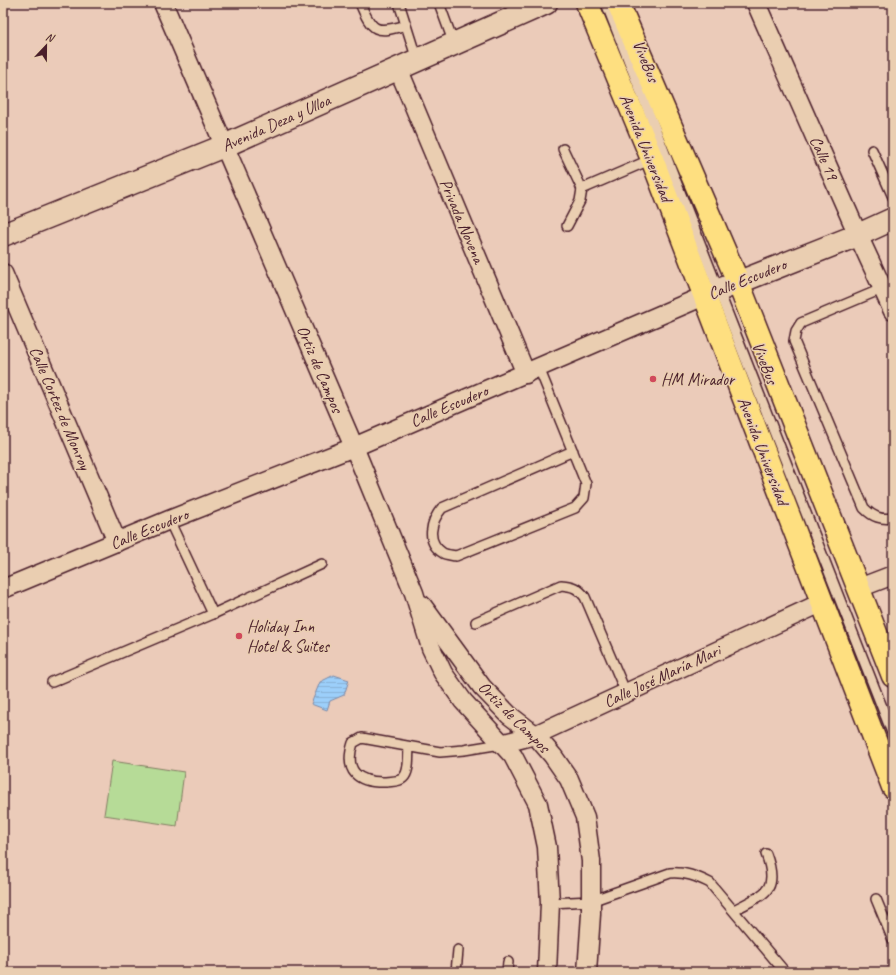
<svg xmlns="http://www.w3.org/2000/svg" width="896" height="975" viewBox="0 0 896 975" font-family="Caveat,sans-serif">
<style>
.grass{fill:#b6db97;stroke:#807d61}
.water{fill:url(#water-rules);stroke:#7b89a7}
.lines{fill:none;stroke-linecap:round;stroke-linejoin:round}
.service-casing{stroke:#4a1f2b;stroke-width:12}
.minor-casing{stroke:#4a1f2b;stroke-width:21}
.tertiary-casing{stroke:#4a1f2b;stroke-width:25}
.secondary-casing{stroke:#4a1f2b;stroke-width:25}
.primary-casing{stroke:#4a1f2b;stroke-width:25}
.service{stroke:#eaceb1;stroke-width:9}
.minor{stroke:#eaceb1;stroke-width:18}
.tertiary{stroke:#eaceb1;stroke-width:22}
.secondary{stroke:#eaceb1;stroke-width:22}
.primary{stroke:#fedf80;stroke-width:22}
.poi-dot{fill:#d1495b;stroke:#eaceb1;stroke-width:1.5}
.labels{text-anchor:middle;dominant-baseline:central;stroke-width:3;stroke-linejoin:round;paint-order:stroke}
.street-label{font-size:17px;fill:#4a1f2b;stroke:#eaceb1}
.poi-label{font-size:17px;fill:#4a1f2b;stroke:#eaceb1;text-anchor:start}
</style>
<defs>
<pattern id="water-rules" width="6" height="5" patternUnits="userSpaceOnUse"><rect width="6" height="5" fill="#9ccffa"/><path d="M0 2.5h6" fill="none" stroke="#88b1d6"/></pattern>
</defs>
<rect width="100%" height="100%" fill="#ebcbb9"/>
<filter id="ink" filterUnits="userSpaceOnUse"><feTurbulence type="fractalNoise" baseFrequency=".025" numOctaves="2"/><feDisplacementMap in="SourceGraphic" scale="8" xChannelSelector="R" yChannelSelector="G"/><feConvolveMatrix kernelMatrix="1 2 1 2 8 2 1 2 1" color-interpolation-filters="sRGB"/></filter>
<g filter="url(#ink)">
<path class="grass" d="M112,761l72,11 -7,54 -73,-11z"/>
<path class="water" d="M334,675l15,5 -5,15 -14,6 -3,9 -16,-6 9,-22z"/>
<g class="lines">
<defs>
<g id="service">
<path d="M360,3c12,29 16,31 46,22"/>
<path d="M399,3l18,57"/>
<path d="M439,3l15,41"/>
<path d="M606,3l287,732"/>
<path d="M563,149l19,40 70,-30"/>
<path d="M872,150l21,47"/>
<path d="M567,226l13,-25 2,-12"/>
<path d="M884,288l-83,35 -5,8 -2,10 70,167c9,9 17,12 29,10"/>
<path d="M539,368l47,116 -2,14 -9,10 -119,48c-4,-1 -10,-1 -13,-3 -18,-11 -12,-32 -1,-45l131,-57"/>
<path d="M169,520l44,94"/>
<path d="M476,622l85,-37c12,1 17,3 24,12l41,96"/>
<path d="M52,682l161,-68 109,-50"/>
<path d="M409,748c-1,8 1,24 -6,30 -4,4 -11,3 -17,4 -29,1 -42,-11 -33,-39l9,-5 78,14 24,-2 37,-6"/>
<path d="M876,899l17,41"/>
<path d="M550,903l41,-2 79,-28c15,-1 26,3 40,10l75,89"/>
<path d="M734,910c30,-16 46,-18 32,-56"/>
<path d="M456,972l2,-22"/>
<path d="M507,972l1,-10"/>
</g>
<g id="minor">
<path d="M163,3l191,444 60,146 17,55 12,25 20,28 50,55 25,48 9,43 3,56 -3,69"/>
<path d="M756,3l102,232 35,76"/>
<path d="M398,68l128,306"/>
<path d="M3,273l114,269"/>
<path d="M859,588l34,-13"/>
<path d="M3,589l166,-69 185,-73 350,-151"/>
<path d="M422,605l60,82 27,28 26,20 18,21 16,23 16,38 6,44v53l-4,58"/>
<path d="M501,744l34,-9 286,-132"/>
</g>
<path id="tertiary" d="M704,296l154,-61 35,-16"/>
<path id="secondary" d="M3,235l221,-89 322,-143"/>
<g id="primary">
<path d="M587,3l65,156 241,628"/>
<path d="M618,3l120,279 155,394"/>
</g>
</defs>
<use href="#service" class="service-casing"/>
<use href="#minor" class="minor-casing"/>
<use href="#tertiary" class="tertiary-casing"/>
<use href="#secondary" class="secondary-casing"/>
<use href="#primary" class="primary-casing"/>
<use href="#service" class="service"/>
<use href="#minor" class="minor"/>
<use href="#tertiary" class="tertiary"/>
<use href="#secondary" class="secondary"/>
<use href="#primary" class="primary"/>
</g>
</g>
<g class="poi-dot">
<circle cx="653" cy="379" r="4"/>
<circle cx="239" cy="636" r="4"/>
</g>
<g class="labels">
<g class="street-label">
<text transform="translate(646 61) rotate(68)">ViveBus</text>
<text transform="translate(276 123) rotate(-24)">Avenida Deza y Ulloa</text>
<text transform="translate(646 148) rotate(68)">Avenida Universidad</text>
<text transform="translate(824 158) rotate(66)">Calle 19</text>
<text transform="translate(462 221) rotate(67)">Privada Novena</text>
<text transform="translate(747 279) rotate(-22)">Calle Escudero</text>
<text transform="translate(765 363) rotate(69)">ViveBus</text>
<text transform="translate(320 369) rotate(67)">Ortiz de Campos</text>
<text transform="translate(449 406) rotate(-23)">Calle Escudero</text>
<text transform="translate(60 408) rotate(67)">Calle Cortez de Monroy</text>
<text transform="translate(763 451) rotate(69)">Avenida Universidad</text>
<text transform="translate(149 529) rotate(-22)">Calle Escudero</text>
<text transform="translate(662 676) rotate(-25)">Calle José María Mari</text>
<text transform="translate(514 717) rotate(45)">Ortiz de Campos</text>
</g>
<g class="poi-label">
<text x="661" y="379">HM Mirador</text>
<text x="247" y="626">Holiday Inn<tspan x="247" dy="20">Hotel &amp; Suites</tspan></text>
</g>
</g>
<rect width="896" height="975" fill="none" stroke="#eaceb1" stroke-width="16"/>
<rect x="8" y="8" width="880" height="959" fill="none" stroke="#4a1f2b" stroke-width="1.5" filter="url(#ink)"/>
<g transform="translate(46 46) rotate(22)" stroke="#eaceb1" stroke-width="3" paint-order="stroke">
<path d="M0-3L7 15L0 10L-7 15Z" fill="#4a1f2b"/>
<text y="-6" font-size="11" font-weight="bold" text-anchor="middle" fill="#4a1f2b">N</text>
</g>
</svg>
